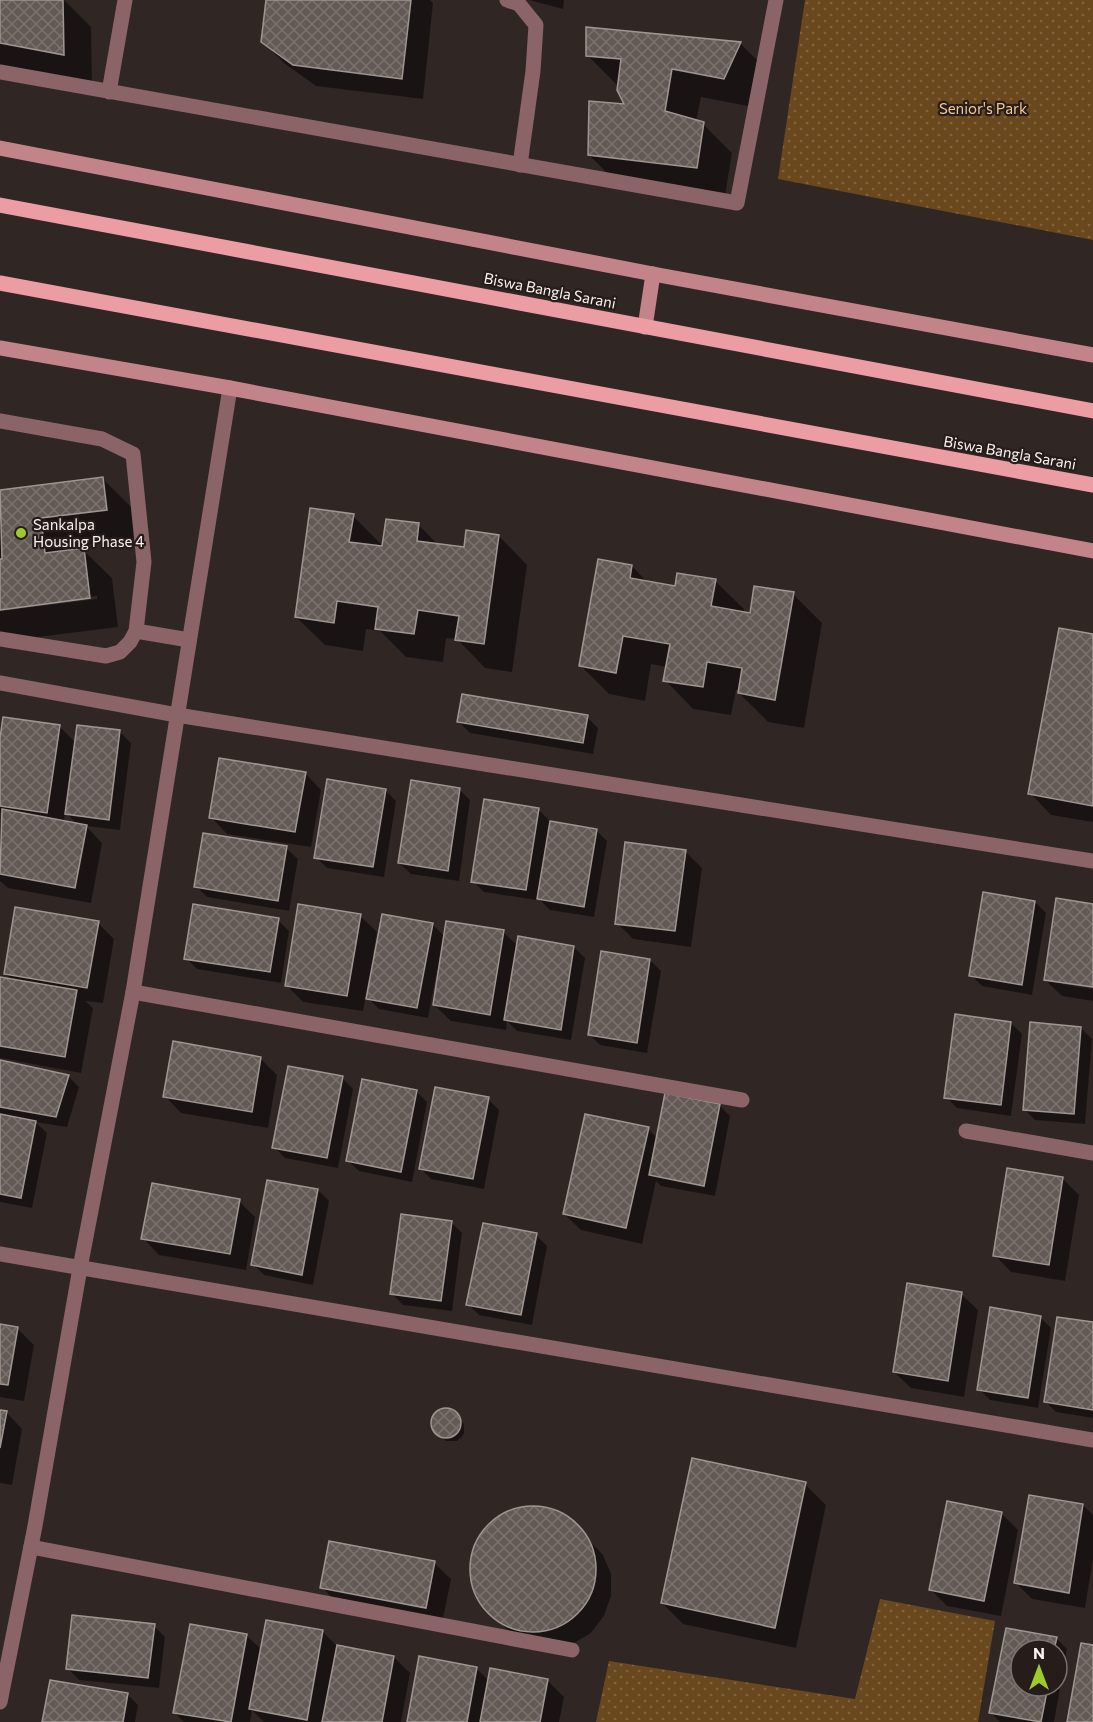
<svg xmlns="http://www.w3.org/2000/svg" width="1093" height="1722" viewBox="0 0 1093 1722" font-family="Commissioner,sans-serif">
<style>
.green{fill:url(#green-dots)}
.shadow{fill:#0007;fill-rule:evenodd}
.building{fill:url(#building-cross-hatch);stroke:#a09590;stroke-width:1.5}
.lines{fill:none;stroke-linecap:round;stroke-linejoin:round}
.street{stroke:#8b6467;stroke-width:15}
.secondary{stroke:#c28489;stroke-width:15}
.primary{stroke:#ec9da3;stroke-width:15}
.poi-dot{fill:#9fca2d;stroke:#261d1b;stroke-width:2}
.labels{text-anchor:middle;dominant-baseline:central;stroke-width:4.5;stroke-linejoin:round;paint-order:stroke}
.park-label{font-size:15px;fill:#f5c793;stroke:#261d1b}
.street-label{font-size:15px;fill:#f9f2f1;stroke:#261d1b}
.poi-label{font-size:15px;fill:#f9f2f1;stroke:#261d1b;text-anchor:start}
</style>
<defs>
<pattern id="green-dots" width="8" height="8" patternUnits="userSpaceOnUse" patternTransform="scale(1.5)"><rect width="8" height="8" fill="#6a481d"/><path d="M2 2h.1M6 6h.1" fill="none" stroke="#80633e" stroke-width="1.8" stroke-linecap="round"/></pattern>
<pattern id="building-cross-hatch" width="8" height="8" patternUnits="userSpaceOnUse" patternTransform="scale(1.5)"><rect width="8" height="8" fill="#635a55"/><path d="M0 0l8 8M0 8l8-8" fill="none" stroke="#7a726e"/></pattern>
</defs>
<rect width="100%" height="100%" fill="#302725"/>
<g class="green">
<path d="M805,0h288v240l-315,-61z"/>
<path d="M880,1599l115,22 -17,101h-382l13,-61 246,38z"/>
</g>
<g class="shadow">
<path d="M0,0h64l27,27 1,56 -92,-18z"/>
<path d="M268,0h162l3,3 -10,96 -107,-13 -32,-23 -22,-22z"/>
<path d="M529,0h35l-1,9z"/>
<path d="M740,43l29,29 -16,35 -52,-10 -5,25 7,2 29,29 -7,43 -107,-12 -29,-29 38,-49 -8,-22h-3l-29,-29z"/>
<path d="M103,479l28,28 4,31 -66,9v4l14,-1 29,28 6,49 -112,14 -6,-6v-24l97,-12v-3l-97,12v-116z"/>
<path d="M353,516l30,30 36,-21 20,21 26,3 34,-13 28,29 -15,107 -27,-4 -28,-29 -11,-1 -3,24 -37,-5 -26,-26 -14,-2 -3,22 -38,-6 -29,-28z"/>
<path d="M632,566l16,17 29,5 38,-7 29,28 -1,5 8,1 42,-21 29,29 -18,105 -36,-6 -29,-29 1,-3h-4l-5,25 -38,-6 -28,-29 2,-13 -16,-3 -6,37 -36,-7 -28,-28z"/>
<path d="M1093,636v186l-42,-7 -21,-22z"/>
<path d="M587,717l11,11 -5,26 -123,-21 -11,-11z"/>
<path d="M60,727l16,16 44,-11 11,11 -11,87 -34,-4 16,17 -11,60 -83,-15 -8,-7v-55l2,-12 -2,-2v-64zM65,812l13,13 -14,-3z"/>
<path d="M305,773l16,17 -10,57 -84,-13 -16,-17z"/>
<path d="M459,789l11,11 -11,81 -48,-7 -12,-11z"/>
<path d="M385,790l11,11 -12,76 -57,-9 -11,-11z"/>
<path d="M538,809l11,11v2l47,8 11,11 -13,76 -44,-7 -12,-12 -1,2 -53,-8 -11,-11z"/>
<path d="M286,848l12,11 -9,52 -82,-14 -11,-11z"/>
<path d="M685,851l17,17 -11,79 -58,-8 -16,-16z"/>
<path d="M1035,902l11,11 -14,82 -50,-9 -11,-11z"/>
<path d="M1093,905v81l-31,-5v3l31,5v12l-31,-5 -17,-16z"/>
<path d="M360,916l17,16 -4,23 3,1 56,-32 13,13 58,-5 15,14 56,1 11,11 -14,82 -54,-9 -10,-10 -1,9 -55,-9 -17,-16 6,-34 -3,-1 -9,48 -49,-9 -13,-13 -3,15 -60,-9 -17,-17z"/>
<path d="M278,920l11,11 -8,52 -84,-14 -11,-11z"/>
<path d="M98,923l16,16 -11,64 -18,-2 8,7 -12,65 -81,-15v-79l13,2 -8,-7z"/>
<path d="M650,960l11,11 -14,82 -47,-8 -11,-11z"/>
<path d="M1011,1023l11,11 -11,82 -54,-8 -11,-11z"/>
<path d="M1081,1028l11,11 -7,85 -50,-4 -11,-11z"/>
<path d="M260,1058l17,17 -9,53 -87,-15 -16,-17z"/>
<path d="M0,1062l68,14 11,11 -12,40 -32,-5 12,11 -15,75 -32,-6z"/>
<path d="M342,1078l11,11 -15,79 -53,-10 -11,-11z"/>
<path d="M416,1091l11,11 -15,80 -53,-11 -12,-11z"/>
<path d="M488,1099l11,11 -15,79 -53,-10 -11,-11z"/>
<path d="M719,1105l11,11 -15,80 -54,-10 -5,-5 -14,63 -61,-14 -17,-16 84,-85 9,9z"/>
<path d="M1062,1178l17,17 -14,86 -54,-9 -16,-17z"/>
<path d="M318,1190l11,11 -16,84 -49,-10 -11,-11z"/>
<path d="M239,1201l16,16 -9,53 -87,-15 -16,-17z"/>
<path d="M451,1222l11,11 -10,78 -49,-6 -11,-11z"/>
<path d="M536,1235l11,11 -15,79 -53,-10 -11,-11z"/>
<path d="M961,1294l17,16 -14,87 -53,-9 -17,-16z"/>
<path d="M1040,1317l11,11 -13,80 -48,-8 -11,-11z"/>
<path d="M1093,1324v94l-37,-6 -11,-11z"/>
<path d="M0,1325l17,3 17,17 -10,56 -24,-4z"/>
<path d="M440,1410h11l13,14v10l-7,7h-11l-13,-13v-11z"/>
<path d="M0,1411l6,1 16,17 -10,56 -12,-2z"/>
<path d="M805,1484l21,21 -30,143 -113,-24 -21,-21z"/>
<path d="M1083,1505l10,10v44l-8,49 -53,-9 -16,-16z"/>
<path d="M532,1508l20,3 19,10 32,34 8,19v22l-7,20 -13,17 -19,11 -56,-6 -31,-30 -10,-17 -4,-18 2,-20 8,-17 13,-14 17,-10z"/>
<path d="M1002,1514l16,16 -17,86 -54,-10 -17,-17z"/>
<path d="M434,1563l17,16 -9,44 -104,-19 -16,-17z"/>
<path d="M267,1622l56,10 14,14 57,11 16,16 -9,49h-137l-12,-12 -2,12h-66l-9,-9 71,-78 16,15z"/>
<path d="M154,1626l11,11 -6,51 -80,-8 -11,-11z"/>
<path d="M1007,1629l49,9 11,11 -13,73h-54l-9,-9zM1021,1650h36v36h-36z"/>
<path d="M476,1668l13,13 58,-1 17,17 -5,25h-151z"/>
<path d="M127,1694l11,11 -3,17h-91z"/>
</g>
<g class="building">
<path d="M0,0h63l1,55 -64,-12z"/>
<path d="M266,0h145l-9,79 -109,-14 -32,-23z"/>
<path d="M586,27l155,15 -17,37 -52,-10 -7,42 39,11 -7,46 -109,-13 1,-54 35,3 -7,-14 4,-31 -35,-3z"/>
<path d="M103,477l4,33 -66,8 4,35 39,-5 6,50 -90,12v-51h2l-2,-69z"/>
<path d="M310,508l44,6 -5,28 33,4 4,-27 33,4 -2,18 47,6 2,-17 33,5 -15,109 -29,-4 4,-24 -41,-6 -4,24 -39,-5 3,-22 -41,-6 -3,22 -39,-6z"/>
<path d="M598,559l34,6 -2,13 45,8 2,-13 39,6 -5,27 39,7 4,-27 40,6 -19,108 -37,-7 4,-25 -35,-6 -4,25 -40,-6 7,-37 -47,-8 -7,37 -37,-7z"/>
<path d="M1059,628l34,6v172l-65,-12z"/>
<path d="M462,694l126,21 -5,28 -126,-21z"/>
<path d="M3,717l57,8 -13,88 -47,-7v-68z"/>
<path d="M77,725l43,5 -11,90 -44,-6z"/>
<path d="M219,758l87,14 -11,60 -86,-14z"/>
<path d="M327,779l59,10 -13,78 -59,-9z"/>
<path d="M411,780l49,8 -12,83 -50,-8z"/>
<path d="M484,799l55,9 -13,82 -55,-8z"/>
<path d="M2,809l85,16 -12,63 -75,-14z"/>
<path d="M550,821l47,8 -13,78 -47,-8z"/>
<path d="M203,833l84,13 -9,55 -84,-14z"/>
<path d="M625,842l61,8 -11,81 -60,-7z"/>
<path d="M983,892l52,9 -13,84 -53,-9z"/>
<path d="M1056,898l37,6v83l-49,-7z"/>
<path d="M193,904l86,14 -9,54 -86,-13z"/>
<path d="M298,904l63,10 -14,82 -62,-10z"/>
<path d="M15,907l84,14 -12,67 -83,-14z"/>
<path d="M382,914l51,9 -16,85 -51,-9z"/>
<path d="M446,921l58,9 -14,85 -57,-10z"/>
<path d="M518,936l56,10 -13,84 -57,-10z"/>
<path d="M601,951l49,8 -13,84 -49,-8z"/>
<path d="M0,977l77,13 -12,67 -65,-11z"/>
<path d="M955,1014l56,8 -10,83 -57,-7z"/>
<path d="M1030,1022l51,5 -7,87 -51,-4z"/>
<path d="M173,1041l88,16 -9,55 -89,-15z"/>
<path d="M0,1060l69,15 -13,42 -56,-10z"/>
<path d="M288,1066l55,10 -16,82 -55,-10z"/>
<path d="M362,1079l55,11 -16,82 -55,-11z"/>
<path d="M435,1087l54,10 -16,82 -54,-10z"/>
<path d="M665,1093l55,11 -16,82 -55,-11z"/>
<path d="M0,1114l36,7 -15,77 -21,-4z"/>
<path d="M585,1114l64,13 -23,101 -63,-14z"/>
<path d="M1007,1168l56,9 -14,88 -56,-9z"/>
<path d="M267,1180l51,9 -16,86 -51,-10z"/>
<path d="M152,1183l88,16 -10,55 -89,-15z"/>
<path d="M401,1214l51,7 -11,80 -51,-7z"/>
<path d="M483,1223l54,10 -16,82 -55,-10z"/>
<path d="M907,1283l55,9 -14,89 -55,-9z"/>
<path d="M990,1307l51,9 -13,82 -51,-8z"/>
<path d="M1057,1317l36,5v88l-49,-8z"/>
<path d="M0,1324l18,3 -10,58 -8,-1z"/>
<circle cx="446" cy="1423" r="15"/>
<path d="M0,1410l7,1 -7,37z"/>
<path d="M692,1458l114,24 -31,146 -114,-25z"/>
<path d="M1029,1495l54,9 -14,89 -55,-10z"/>
<path d="M947,1501l55,11 -18,89 -55,-11z"/>
<circle cx="533" cy="1569" r="63"/>
<path d="M329,1541l106,20 -9,47 -106,-20z"/>
<path d="M72,1615l83,9 -7,54 -82,-9z"/>
<path d="M266,1620l57,10 -16,90 -58,-11z"/>
<path d="M190,1624l57,10 -16,88 -58,-9z"/>
<path d="M1006,1628l51,9 -3,13h-33v36h27l-7,36 -52,-9z"/>
<path d="M1081,1643l12,2v77h-26z"/>
<path d="M337,1645l57,11 -12,66h-60z"/>
<path d="M419,1656l58,11 -10,55h-60z"/>
<path d="M490,1668l58,11 -8,43h-60z"/>
<path d="M50,1680l78,13 -5,29h-81z"/>
</g>
<g class="lines">
<g class="street">
<path d="M507,0l12,4 17,21 -3,46 -13,94"/>
<path d="M0,72l737,131 39,-203"/>
<path d="M109,92l16,-92"/>
<path d="M0,421l102,18 31,15 11,108 -8,69 -6,11 -10,10 -14,4 -106,-17"/>
<path d="M136,631l53,9"/>
<path d="M0,683l177,32 916,146"/>
<path d="M133,992l609,108"/>
<path d="M966,1131l127,22"/>
<path d="M0,1254l1093,186"/>
<path d="M31,1547l541,103"/>
<path d="M0,1702l35,-176 45,-258 53,-276 97,-604"/>
</g>
<g class="secondary">
<path d="M0,148l653,126 440,81"/>
<path d="M645,327l8,-53"/>
<path d="M0,348l230,40 863,163"/>
</g>
<g class="primary">
<path d="M0,205l1093,206"/>
<path d="M0,283l1093,202"/>
</g>
</g>
<circle class="poi-dot" cx="21" cy="533" r="6"/>
<g class="labels">
<g class="park-label">
<text x="983" y="108">Senior's Park</text>
</g>
<g class="street-label">
<text transform="translate(550 290) rotate(11)">Biswa Bangla Sarani</text>
<text transform="translate(1010 452) rotate(10)">Biswa Bangla Sarani</text>
</g>
<g class="poi-label">
<text x="33" y="524">Sankalpa<tspan x="33" dy="17">Housing Phase 4</tspan></text>
</g>
</g>
<g transform="translate(1039 1668)"><circle r="28" fill="#261d1b" stroke="#7a7271" stroke-width="1.5"/>
<path d="M0-4.5L10 22L0 15L-10 22Z" fill="#9fca2d"/>
<text y="-9" font-size="16" font-weight="bold" text-anchor="middle" fill="#f9f2f1">N</text>
</g>
</svg>
